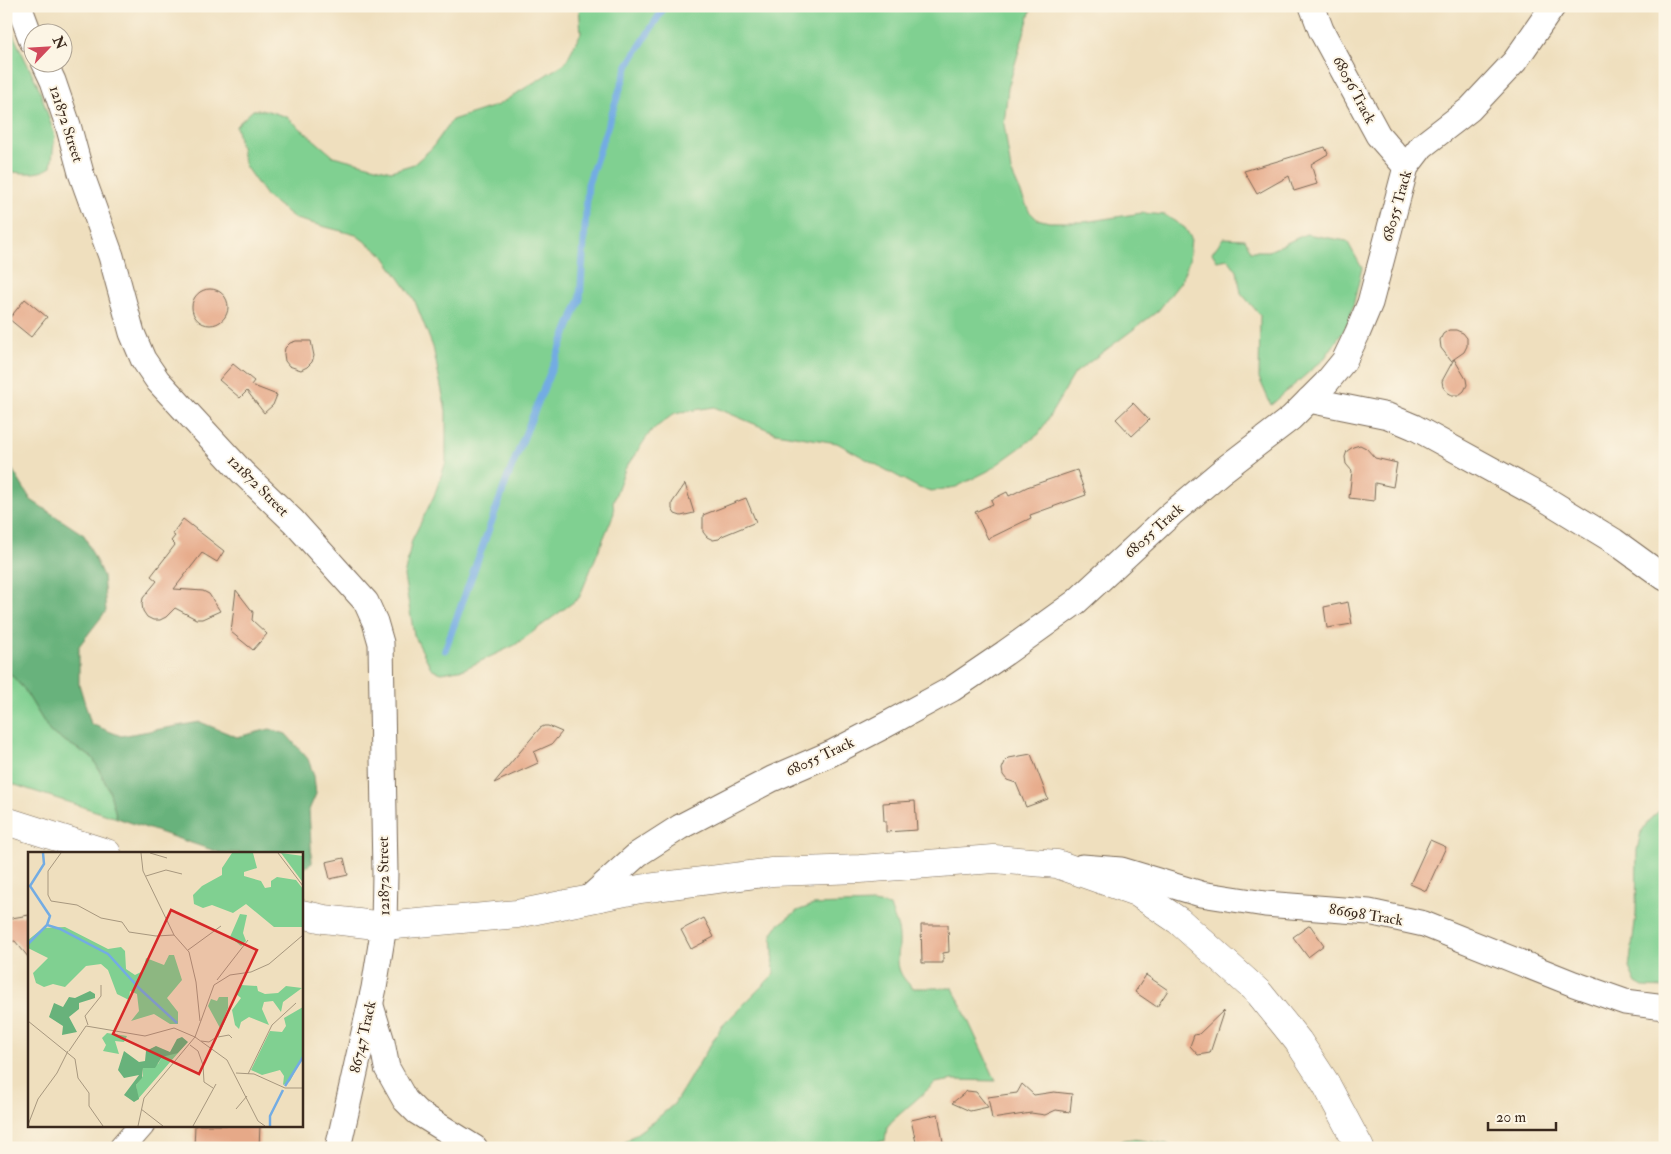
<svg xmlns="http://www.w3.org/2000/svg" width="1671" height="1154" viewBox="0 0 1671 1154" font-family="'IM FELL Double Pica',serif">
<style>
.green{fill:#80d091;stroke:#5e7d58}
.forest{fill:#68b27b;stroke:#526e4c}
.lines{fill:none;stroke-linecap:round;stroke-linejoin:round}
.stream{stroke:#73ace3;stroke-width:7}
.building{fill:#e6a988}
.minor-casing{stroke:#7a6956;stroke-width:27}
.tertiary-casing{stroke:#7a6956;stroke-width:29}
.minor{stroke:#fff;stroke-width:25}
.tertiary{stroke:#fff;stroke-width:28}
.labels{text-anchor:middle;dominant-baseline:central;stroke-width:4;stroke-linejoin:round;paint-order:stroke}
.street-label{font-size:15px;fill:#3b2a1e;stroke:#fcf5e5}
.inset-river{fill:none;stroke:#73ace3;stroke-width:2.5}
.inset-road{fill:none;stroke:#a7977e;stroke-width:1}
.view{fill:#d62828;fill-opacity:0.15;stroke:#d62828;stroke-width:2.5}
.inset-edge{fill:none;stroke:#3b2a1e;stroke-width:2.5}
</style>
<rect width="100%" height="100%" fill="#fcf5e5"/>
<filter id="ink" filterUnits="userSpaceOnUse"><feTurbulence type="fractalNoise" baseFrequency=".02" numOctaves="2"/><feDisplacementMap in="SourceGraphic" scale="10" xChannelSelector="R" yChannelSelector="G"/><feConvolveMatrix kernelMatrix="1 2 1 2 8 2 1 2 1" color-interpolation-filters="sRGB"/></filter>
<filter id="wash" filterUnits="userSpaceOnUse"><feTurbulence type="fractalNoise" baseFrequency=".0096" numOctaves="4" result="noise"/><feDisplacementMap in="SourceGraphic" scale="20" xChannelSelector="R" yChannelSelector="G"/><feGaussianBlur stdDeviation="1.12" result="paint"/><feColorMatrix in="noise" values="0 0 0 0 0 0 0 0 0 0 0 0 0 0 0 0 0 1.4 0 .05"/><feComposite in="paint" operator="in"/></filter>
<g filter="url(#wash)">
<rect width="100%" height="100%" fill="#efdfbe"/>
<g class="green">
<path d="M579,6h270l4,3 32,-3h147l-24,82 -4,36 7,47 18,40 8,8 12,3h35l58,-9 23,2 20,13 6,10 -2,23 -9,22 -22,28 -83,62 -36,61 -51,37 -32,16 -24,4 -13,-3 -82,-45 -61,-10 -62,-26 -39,6 -24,18 -26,38 -12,33 1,11 -35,85 -64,47 -51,24 -23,4 -10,-5 -17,-33 -10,-59 8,-36 22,-44 12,-34v-51l-13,-64 -19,-48 -31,-44 -27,-20 -60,-16 -29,-22 -22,-31 -9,-40 17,-16h12l22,7 46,39 58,15 23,-7 18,-16 20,-28 46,-15 67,-42 16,-30z"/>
<path d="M6,20l33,68 16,48 -4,31c-13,9 -30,6 -45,4z"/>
<path d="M1306,234l41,7 15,27 -13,55 -25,36 -53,46 -12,-27 1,-63 -19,-22 -4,-22 -9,-12 -11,2 -5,-8 11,-15 22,1 6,12h18z"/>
<path d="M6,669l18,20 26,43 43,26 16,32 8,28 -111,-36z"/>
<path d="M1665,806v182l-22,-1 -7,-4 -7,-15 7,-53 1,-65 4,-18 10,-14z"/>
<path d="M874,903l16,3c2,7 6,15 8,23 5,26 -10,37 15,59h40l43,93 -43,-1 -18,3 -43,38 -5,6 -2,14 -18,1 -30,6h-216l5,-7 28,-20 20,-17 48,-78 52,-52 -2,-41 5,-7 20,-15 16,-6z"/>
<path d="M1132,1139l35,5 7,4h-98z"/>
</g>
<path class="forest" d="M6,466l6,3 19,31 53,35 19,41 3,35 -27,35v38l12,40 30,12 79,-14 37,15 33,-8 16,5 22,25 6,17 2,18 -7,16 3,53 -11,7v-17h-80l-104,-35 -8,-28 -16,-32 -43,-26 -26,-43 -18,-20z"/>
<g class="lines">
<path class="stream" d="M445,650l62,-171 73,-180 8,-115 40,-119 37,-59"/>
</g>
<g id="blocks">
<g class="building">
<path d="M1325,147l3,7 -17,10 6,20 -23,7 -5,-15 -32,18 -13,-23z"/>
<circle cx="210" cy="307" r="18"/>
<path d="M25,299l22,18 -16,20 -22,-18z"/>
<path d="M1449,330h7l7,3 4,5v8l-3,6 -13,9 -10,-13 -1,-8 3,-6z"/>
<path d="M296,341h15l3,15 -2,6 -5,5 -6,3 -12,-4 -4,-5 -1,-7 1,-6 5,-5z"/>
<path d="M1454,359l12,20 1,6 -3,6 -5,4h-7l-5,-3 -4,-5 -1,-6z"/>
<path d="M233,364l21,17 -3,4 26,10 -4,10 -9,8 -17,-22 -7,7 -21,-18z"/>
<path d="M1133,403l16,17 -17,16 -16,-17z"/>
<path d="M1360,445l6,3 9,10 22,5 -4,24 -18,-4 -1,18 -25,-3 3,-27 -6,-7 -1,-7 2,-6 6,-4z"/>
<path d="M1077,470l9,25 -56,20 1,3 -43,21 -13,-27 18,-8 -2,-4 16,-8 2,4 18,-9z"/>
<path d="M685,484l9,29 -13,3 -6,-2 -3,-5v-6z"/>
<path d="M746,498l10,24 -34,14 -3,3 -6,1 -6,-3 -4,-5v-17z"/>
<path d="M183,519l41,32 -7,11 -15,-9 -28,36 29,2 6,3 11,17 -18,8h-6l-21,-11 -9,9 -6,3h-7l-6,-3 -4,-6 -1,-7 1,-6 14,-17 -6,-5 24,-31 -4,-4 4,-5 -3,-2z"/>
<path d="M236,590l17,22 -1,8 15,14 -14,16 -22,-18z"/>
<path d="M1348,602l4,22 -25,4 -3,-21z"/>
<path d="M544,726h4l14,6 -10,12 -18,8 4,11 -44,20 46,-55z"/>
<path d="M1031,754l17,45 -22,8 -10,-24 -9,-3 -4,-5 -1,-6 3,-7 4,-4z"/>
<path d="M915,801l2,29 -31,2v-11h-2l-1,-18z"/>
<path d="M1430,840l16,7 -20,44 -16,-7z"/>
<path d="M344,858l4,17 -18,4 -4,-17z"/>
<path d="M29,915v43l-14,-17 -9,1v-23z"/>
<path d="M704,918l10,19 -23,12 -10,-19z"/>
<path d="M921,925h27l1,27 -6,1v10h-21z"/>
<path d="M1310,925l14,20 -16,12 -15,-20z"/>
<path d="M1146,975l22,15 -11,17 -22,-15z"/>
<path d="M1224,1010l-14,43 -12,2 -8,-9 4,-11 5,-1z"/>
<path d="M1022,1084l12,11 20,-3 18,2 -2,18 -14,-2 -11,5 -14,-2 -39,6 -4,-22 29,-4z"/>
<path d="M967,1091l9,1 12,15 -18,4 -18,-8z"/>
<path d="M938,1114l5,28 -26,5 -6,-27z"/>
<path d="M195,1125h65l-1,23h-65z"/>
</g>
</g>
</g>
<g filter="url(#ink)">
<use href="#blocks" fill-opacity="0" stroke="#7a6956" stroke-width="1"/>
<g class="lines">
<defs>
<g id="minor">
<path d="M19,6l13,35"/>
<path d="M1312,6l9,24 57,105 28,32"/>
<path d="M44,62l9,19 15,44 13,48 30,83 21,77 11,26 15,22 84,91 51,49 73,81 9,20 6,21 4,230 -1,53 -10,62 -36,160"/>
<path d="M1309,400l79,16 26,11 133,73 67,41 51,37"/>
<path d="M1082,867l39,3 80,24 64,10 104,8 55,12 150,60 51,18 40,5"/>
<path d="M588,899l50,-45 42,-27 92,-48 60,-26 50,-26 70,-38 53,-36 71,-51 95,-88 51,-43 69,-53 35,-35 18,-22 13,-27 13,-31 36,-136 16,-21 48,-37 45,-48 38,-55"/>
<path d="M371,1006l11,36 5,26 18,32 12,12 58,36"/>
<path d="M122,1148l20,-23"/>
</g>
<g id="tertiary">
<path d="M6,821l101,32"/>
<path d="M301,914l23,5 60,7 133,-12 123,-25 132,-17 88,-3 134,-10 63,5 79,28 43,29 80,72 39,48 28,43 34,64"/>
</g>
</defs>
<use href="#minor" class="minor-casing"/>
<use href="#tertiary" class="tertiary-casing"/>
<use href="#minor" class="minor"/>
<use href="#tertiary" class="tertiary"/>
</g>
</g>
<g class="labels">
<g class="street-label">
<text transform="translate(1354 90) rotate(62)">68056 Track</text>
<text transform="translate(66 124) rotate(72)">121872 Street</text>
<text transform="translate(1397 206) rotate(-74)">68055 Track</text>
<text transform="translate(258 486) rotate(45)">121872 Street</text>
<text transform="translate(1154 531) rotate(-42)">68055 Track</text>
<text transform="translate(820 757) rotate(-25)">68055 Track</text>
<text transform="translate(384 876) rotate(-91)">121872 Street</text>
<text transform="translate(1366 915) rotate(9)">86698 Track</text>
<text transform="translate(363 1037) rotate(-77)">86747 Track</text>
</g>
</g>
<g transform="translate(28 852)">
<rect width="275" height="275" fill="#efdfbe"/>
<path d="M204,1h21l4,15 -13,4v4l17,5 4,7 6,-1v-6l6,-4 19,3 7,9v38h-29l-28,-23 -13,9 -21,-8 -9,3 -9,-4 -1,-9 9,-9 20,-11v-7zM253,1l22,3v26l-2,-2zM212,62l7,1 -4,18 3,8 -5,5 -11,-9zM37,75l43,22 13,-2 4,4 1,18 9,6 8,-4 3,-13 18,7 5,-10h5l8,25 -15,18 11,14v12h-8l-16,-10 -23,7 8,-10 -2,-17 -7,-3 -1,9 -12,-6 -9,-24 -7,-6 -15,2 -21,21 -12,-3 -9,3 -8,-4 -3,-10 15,-15 -20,-10v-8l15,-12zM213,133l16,1 1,5 7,3 13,-1 8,-7 16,2 -19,14 -2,10 -8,-11 -9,1 -2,7 7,16 -20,-8 -8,5 -2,7 -4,-4 -3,-15 9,-12 -5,-4zM191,145h9v11l-8,20 -12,-22 3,-7 6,2zM275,155v49l-13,25 -7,4 1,-9 -4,-6 -18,5 -11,-5 19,-39 12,1 4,-6 -2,-8zM79,181l20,3 -3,6 -9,-1 4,13 -16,-3 3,-6 -4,-7zM145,201h5l-40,46 -2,-14 7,-9v-8l15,-4 4,-7z" fill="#80d091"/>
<path d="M62,139l5,3v4l-16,5v6l-10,8 8,15 -15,3 1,-9 -14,-9 5,-14 9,4 6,-10 6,1zM154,185l6,5 -10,11 -16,4 -7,11h-12l-1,10 -6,7 3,14 -5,3 -10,-7 15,-20 -15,3 -6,-8 6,-19 15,11 6,-1 1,-10 10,-5 14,6 7,-13z" fill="#68b27b"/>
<path class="inset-river" d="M15,1l1,11 -14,22 20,30 -3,9 13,4 48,25 32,35 37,34M0,92l19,-19M257,234l18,-29M242,274v-10l13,-26"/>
<path class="inset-road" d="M33,1l-13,18v24l3,6 26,4 24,13 21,4 7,10 27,4 18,-1M113,1l2,18 31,64 15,17 7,30 4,39M122,1l17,5M250,1l25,33M118,24l20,-6 16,4M160,98l33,-24M189,128l31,-40M0,169l47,38 3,19 11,15v13l14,20M60,173l-3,-9 16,-20v-11M190,185l11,-2 3,3M173,189l8,1 9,-6 12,-28M162,193l8,6 5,14 1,17 9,6M41,199l17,-25 59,10 29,-8 21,9 32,23 31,61 7,5M208,221l18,1 31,14h18M220,222l24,-49 24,-22M113,257l22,17M208,257l11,-13M0,273l10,-26 19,-26 11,-22M110,274l6,-28 51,-61 19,-52 16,-10 21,-3 18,-8 34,-29M165,274l23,-42"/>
<path class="view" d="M143,58l86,40 -58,124 -86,-40z"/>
<rect width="275" height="275" class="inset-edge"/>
</g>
<rect width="1671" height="1154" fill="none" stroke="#fcf5e5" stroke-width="25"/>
<g transform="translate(48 48) rotate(65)"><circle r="24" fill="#fcf5e5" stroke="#afa495"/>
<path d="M0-4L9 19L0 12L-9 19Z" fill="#d1495b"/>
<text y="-8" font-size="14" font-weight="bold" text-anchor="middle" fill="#3b2a1e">N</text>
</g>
<path d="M1488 1122v8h68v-8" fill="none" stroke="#3b2a1e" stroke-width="2.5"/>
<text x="1496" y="1122" font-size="15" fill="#3b2a1e" stroke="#fcf5e5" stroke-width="4" paint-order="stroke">20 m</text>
</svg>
